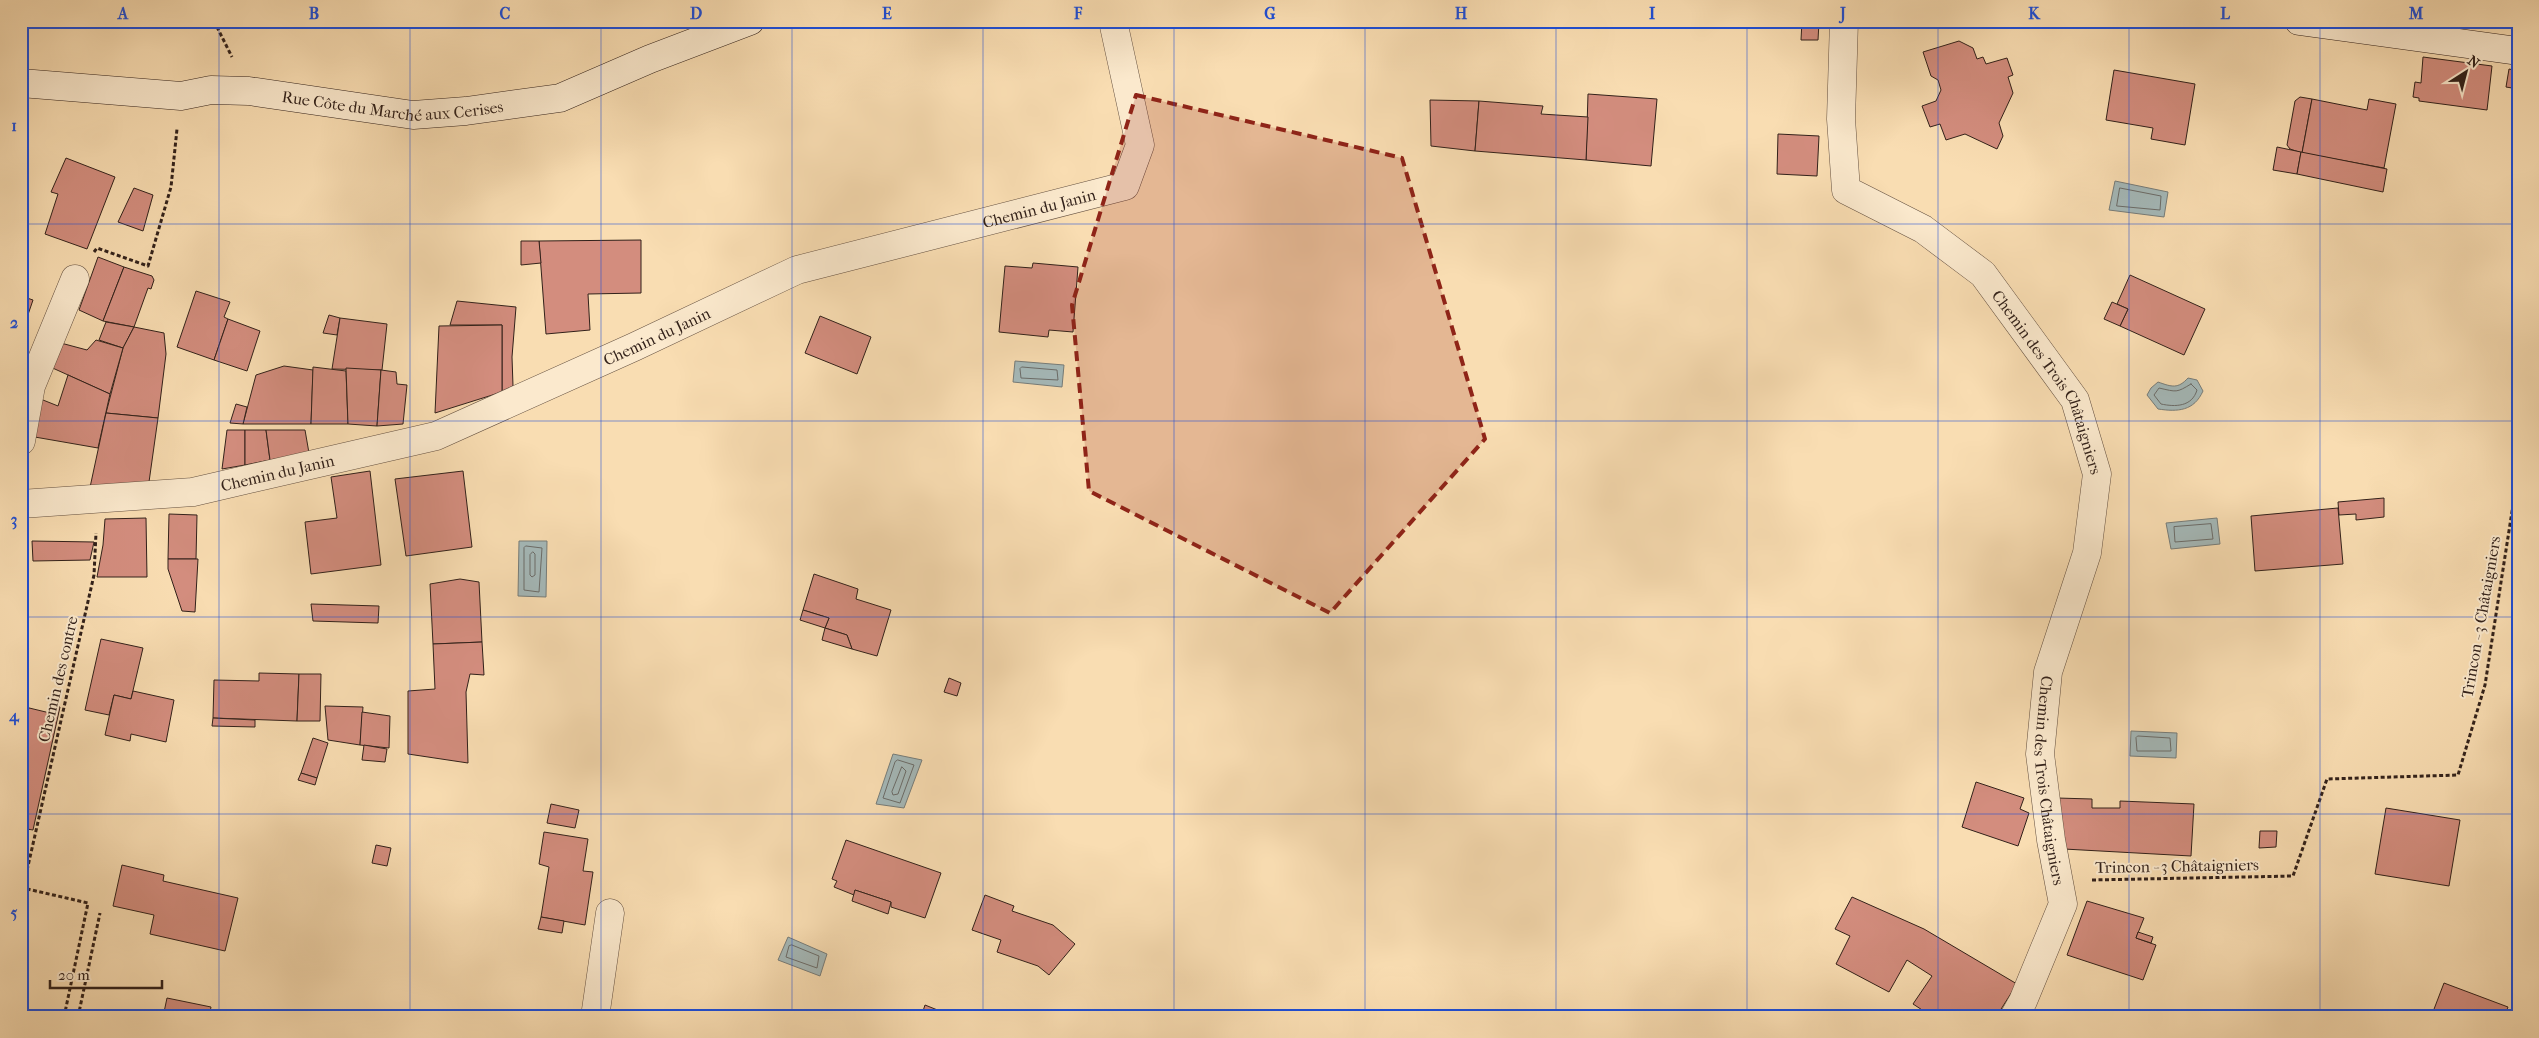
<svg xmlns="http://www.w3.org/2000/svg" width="2539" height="1038" viewBox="0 0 2539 1038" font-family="'IM FELL French Canon',serif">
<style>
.water{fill:#a4b8b8;stroke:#767c79}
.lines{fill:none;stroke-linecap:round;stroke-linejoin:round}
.shore{stroke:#6b6c69;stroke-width:1}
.building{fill:#d38d7e;stroke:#32211a}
.street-casing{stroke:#645040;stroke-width:29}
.secondary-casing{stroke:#32211a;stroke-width:29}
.path{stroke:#32211a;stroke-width:3;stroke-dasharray:4 2.5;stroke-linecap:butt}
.street{stroke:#fbe9cd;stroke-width:28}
.secondary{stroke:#fbe9cd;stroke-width:28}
.marked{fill:#8f2418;fill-opacity:0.2;stroke:#8f2418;stroke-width:4;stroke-dasharray:10 6;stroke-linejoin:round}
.grid{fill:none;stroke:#1d4ed8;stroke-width:1;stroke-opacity:0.55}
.labels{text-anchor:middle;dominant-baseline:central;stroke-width:4;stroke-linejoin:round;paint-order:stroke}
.street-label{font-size:16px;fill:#32211a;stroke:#fbe9cd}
.neatline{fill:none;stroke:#1d4ed8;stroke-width:2}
.grid-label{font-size:16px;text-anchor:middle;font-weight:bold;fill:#1d4ed8}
</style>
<rect width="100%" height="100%" fill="#f9ddb2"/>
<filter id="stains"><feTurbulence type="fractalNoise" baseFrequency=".004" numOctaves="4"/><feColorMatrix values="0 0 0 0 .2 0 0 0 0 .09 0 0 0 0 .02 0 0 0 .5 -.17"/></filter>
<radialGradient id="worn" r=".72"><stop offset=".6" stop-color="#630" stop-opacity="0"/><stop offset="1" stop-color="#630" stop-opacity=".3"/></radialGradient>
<g class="water">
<path d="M2115,181l53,11 -4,25 -55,-7z"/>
<path d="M1015,361l49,4 -2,22 -49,-5z"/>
<path d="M2188,378l9,2 6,11c-9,20 -25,21 -45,18l-11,-14 4,-7 7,-6c14,5 20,7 30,-4z"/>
<path d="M2217,518l3,26 -49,5 -5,-26z"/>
<path d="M519,541h28l-1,56 -28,-1z"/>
<path d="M2131,731l46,2 -1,25 -46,-2z"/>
<path d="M893,754l29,6 -18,48 -28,-4z"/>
<path d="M788,937l39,17 -7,22 -42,-16z"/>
</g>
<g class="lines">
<g class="shore">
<path d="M2120,188l41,8 -1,14 -43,-4z"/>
<path d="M1022,367l35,3 1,10 -37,-2 -1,-9z"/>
<path d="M2191,384l6,6c-5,17 -22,17 -36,14l-7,-9 5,-7c18,4 17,5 32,-4z"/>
<path d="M2211,524l2,15 -38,3 -1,-15z"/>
<path d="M526,546l16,2 -3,44 -15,-2v-42z"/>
<path d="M533,552l2,2v21l-3,2 -2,-2v-20z"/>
<path d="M2138,736l32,2 1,13h-34l-1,-13z"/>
<path d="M898,760l16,5 -14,38 -17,-5 12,-36z"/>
<path d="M902,767l4,4 -8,23 -5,1 -1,-3z"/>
<path d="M792,945l27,11 -2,12 -31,-11 3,-11z"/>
</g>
</g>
<g class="building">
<path d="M473,21h34l-1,5z"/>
<path d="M1802,21l17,1 -1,18h-17z"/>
<path d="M1959,41l14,7 4,11 6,-2 3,7 21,-6 6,17 -5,2 5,16 -14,30 4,13 -6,13 -32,-15 -19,6 -6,-16 -10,3 -8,-21 14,-5 5,-11 -3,-10 -7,-4 -8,-24z"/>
<path d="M2423,57l69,9 -5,44 -68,-9v-3l-6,-1 2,-15 6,1z"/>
<path d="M2509,69l9,2v18l-12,-2z"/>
<path d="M2114,70l81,14 -10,61 -34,-6 2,-11 -47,-8z"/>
<path d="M1588,94l69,5 -6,67 -65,-6z"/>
<path d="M2300,97l12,2 -10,54 -12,-4 -3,-4 8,-44z"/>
<path d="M2312,99l55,11 2,-11 27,5 -12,64 -82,-15z"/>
<path d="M1430,100l49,1 -4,50 -44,-5z"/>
<path d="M1479,101l64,5 -2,8 47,3 -2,43 -111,-9z"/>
<path d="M1778,134l41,2 -2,40 -40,-2z"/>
<path d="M2277,147l24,5 -4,22 -24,-4z"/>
<path d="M2301,152l86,17 -4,23 -86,-18z"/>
<path d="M66,158l49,19 -28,72 -42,-15 13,-40 -7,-2z"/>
<path d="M134,188l19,7 -10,36 -25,-9z"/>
<path d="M641,240v53l-53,1 2,36 -44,4 -7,-93z"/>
<path d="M521,241h18l2,22 -20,2z"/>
<path d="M98,257l26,10 -21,54 -24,-11z"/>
<path d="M1033,263l45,4 -5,65 -24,-2 -1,7 -49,-5 6,-66 27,2z"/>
<path d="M124,267l28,9 2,4 -3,9 -3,-1 -14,39 -31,-6z"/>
<path d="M2130,275l75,34 -21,46 -64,-29 8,-17 -11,-5z"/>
<path d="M196,291l34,11 -6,15 4,2 -14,41 -37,-13z"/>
<path d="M21,296l12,4 -12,35z"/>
<path d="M457,301l59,6 -4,50 1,29 -11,6v-67h-52z"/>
<path d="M2112,302l16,7 -8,17 -16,-7z"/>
<path d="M329,315l11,3 -3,17 -14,-2z"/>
<path d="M820,316l51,21 -14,37 -52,-21z"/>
<path d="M340,318l47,6 -5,46 -50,-1z"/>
<path d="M228,319l32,12 -13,40 -33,-11z"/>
<path d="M106,322l28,5 -11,21 -24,-8z"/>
<path d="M502,325v67l-67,21 4,-87z"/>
<path d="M134,327l30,6 2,21 -8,64 -52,-5 17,-65z"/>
<path d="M96,340l27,8 -13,46 -64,-29 11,-23 30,8z"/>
<path d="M284,366l29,4 -2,54h-68l13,-49z"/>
<path d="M313,367l33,4 2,53h-37z"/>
<path d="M346,368l35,2 -4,56 -29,-2z"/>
<path d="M381,370l15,2 1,12 10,1 -4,39 -26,2z"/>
<path d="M68,375l42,19 -12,54 -69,-12 9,-38 20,8z"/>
<path d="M236,404l11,3 -4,17 -13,-1z"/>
<path d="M106,413l52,5 -9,64 -60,10z"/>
<path d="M227,430h18v35l-23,4z"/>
<path d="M245,430h21l4,30 -25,5z"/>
<path d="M266,430h39l4,23 -39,7z"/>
<path d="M370,471l11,94 -70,9 -6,-52 32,-4 -6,-41z"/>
<path d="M463,471l9,76 -66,9 -11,-77z"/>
<path d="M2384,498v19l-28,3v-6l-17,1 -1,-13z"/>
<path d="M2338,508l5,56 -88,7 -4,-55z"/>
<path d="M169,514l28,1 -1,44h-28z"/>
<path d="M146,518l1,59h-50l6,-32 2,-26z"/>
<path d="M32,541l62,1 -4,18 -57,1z"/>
<path d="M168,559h30l-3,53 -13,-1 -14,-42z"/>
<path d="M814,574l44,15 -2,10 35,11 -14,46 -25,-7 -5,-14 -22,-7 4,-10 -26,-8z"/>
<path d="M460,579l19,3 3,60 -49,2 -3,-60z"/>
<path d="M311,604l68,2 -1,17 -65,-2z"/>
<path d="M803,610l26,8 -4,10 -25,-8z"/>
<path d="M825,628l22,7 5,14 -30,-9z"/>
<path d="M101,639l42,9 -12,51 -17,-4 -5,20 -24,-5z"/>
<path d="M482,642l2,33 -14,-1 -4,18 2,71 -60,-9v-63l27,-2 -2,-45z"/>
<path d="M259,673l40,1 -2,47 -84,-3 1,-38 45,1z"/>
<path d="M299,674h22l-1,47h-23z"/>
<path d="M949,678l12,5 -4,13 -13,-4z"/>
<path d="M133,691l41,9 -8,42 -35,-8 -1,7 -25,-6 9,-40 17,4z"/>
<path d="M52,704l8,3 -27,123 -12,-2v-122l29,7z"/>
<path d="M325,706l38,1 -3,38 -32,-5z"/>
<path d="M362,712l28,4 -1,32 -29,-3z"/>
<path d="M213,718l42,2v7l-43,-1z"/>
<path d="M313,738l15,5 -11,35 -16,-5z"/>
<path d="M364,745l23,4 -2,13 -23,-2z"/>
<path d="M301,773l16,5 -2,7 -17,-5z"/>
<path d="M1976,782l48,16 -4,11 9,4 -11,33 -56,-19z"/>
<path d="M2057,798l35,1v9h28v-7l74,3 -3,52 -127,-7z"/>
<path d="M551,804l28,6 -4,18 -28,-5z"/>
<path d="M2386,808l74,12 -11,66 -74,-12z"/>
<path d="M2260,831h17l-1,16 -17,1z"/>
<path d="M544,832l44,7 -5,32 10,1 -8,53 -44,-8 8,-50 -10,-3z"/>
<path d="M846,840l95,33 -16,45 -34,-11v-5l-36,-12 -1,5 -20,-8 3,-6 -5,-2z"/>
<path d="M376,845l15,3 -4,18 -15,-3z"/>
<path d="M122,865l42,10 -1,6 75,17 -13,53 -75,-17 4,-19 -41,-9z"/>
<path d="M855,890l36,12 -3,12 -36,-13z"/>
<path d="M985,895l29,11 -2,5 41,14 22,19 -26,31 -11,-9 -41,-14 4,-12 -29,-10z"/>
<path d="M1852,897l72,32 93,55 -21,33h-63l-20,-13 19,-28 -25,-16 -18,32 -53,-28 14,-28 -15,-7z"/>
<path d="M2087,901l57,17 -8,20 20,7 -13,35 -76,-25z"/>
<path d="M541,917l23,4 -2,12 -24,-4z"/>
<path d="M2138,932l15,5 -2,6 -15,-5z"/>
<path d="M2444,983l64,24 -4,10h-73z"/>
<path d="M167,998l44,9 -2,10h-46z"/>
<path d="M925,1005l20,8 -1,4h-23z"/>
<path d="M495,1011l31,5v1h-32z"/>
</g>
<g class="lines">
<defs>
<g id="street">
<path id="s1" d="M1844,21l-3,98 5,71 77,39 60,45 92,126 22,74 -10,79 -39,119 -8,82 11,86 12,64 -40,97 -9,16"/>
<path d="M21,441l10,-55 44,-107"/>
<path id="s2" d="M21,504l172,-12 243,-56 198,-89 163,-77 328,-84 15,-41 -26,-119 1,-5"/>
<path d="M595,1017l15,-104"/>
</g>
<g id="secondary">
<path d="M2299,21l219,30"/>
<path id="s3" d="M21,83l160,13 30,-6 38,1 164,24 53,-4 94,-13 90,-39 100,-38"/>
</g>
</defs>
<use href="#street" class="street-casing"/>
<use href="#secondary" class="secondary-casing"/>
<g class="path">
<path d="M214,21l18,36"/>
<path d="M94,252l3,-4 51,18 23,-79 6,-58"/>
<path d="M2092,880l201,-4 34,-97 131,-4 27,-90 33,-212"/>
<path d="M64,1017l24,-114 -65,-15 71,-313 2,-42"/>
<path d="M78,1017l22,-104"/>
</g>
<use href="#street" class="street"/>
<use href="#secondary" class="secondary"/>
</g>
<path class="marked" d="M1136,95l266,63 83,281 -155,174 -241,-122 -17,-186z"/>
<path class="grid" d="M219,21v996M410,21v996M601,21v996M792,21v996M983,21v996M1174,21v996M1365,21v996M1556,21v996M1747,21v996M1938,21v996M2129,21v996M2320,21v996M21,224h2497M21,421h2497M21,617h2497M21,814h2497"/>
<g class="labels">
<g class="street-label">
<text stroke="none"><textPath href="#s3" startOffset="374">Rue Côte du Marché aux Cerises</textPath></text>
<text stroke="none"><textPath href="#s2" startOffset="1069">Chemin du Janin</textPath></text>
<text stroke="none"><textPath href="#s2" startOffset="664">Chemin du Janin</textPath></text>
<text stroke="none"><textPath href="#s1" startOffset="458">Chemin des Trois Châtaigniers</textPath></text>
<text stroke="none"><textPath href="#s2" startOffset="259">Chemin du Janin</textPath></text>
<text transform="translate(2481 617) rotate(-80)">Trincon - 3 Châtaigniers</text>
<text transform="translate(58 679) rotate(-77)">Chemin des contre</text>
<text stroke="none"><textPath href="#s1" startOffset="878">Chemin des Trois Châtaigniers</textPath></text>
<text transform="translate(2177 866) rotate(-1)">Trincon - 3 Châtaigniers</text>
</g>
</g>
<rect width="2539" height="1038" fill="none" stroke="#f9ddb2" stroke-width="55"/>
<g transform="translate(2466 72) rotate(36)" stroke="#fbe9cd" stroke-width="4" paint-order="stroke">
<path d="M0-4L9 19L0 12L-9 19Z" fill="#32211a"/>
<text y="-8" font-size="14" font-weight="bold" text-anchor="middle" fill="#32211a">N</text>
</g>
<path d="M50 980v8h112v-8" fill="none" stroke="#32211a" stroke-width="2.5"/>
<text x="58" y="980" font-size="15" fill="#32211a" stroke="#fbe9cd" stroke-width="4" paint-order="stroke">20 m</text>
<rect x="28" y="28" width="2484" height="982" class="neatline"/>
<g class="grid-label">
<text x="123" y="19">A</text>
<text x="314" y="19">B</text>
<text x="505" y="19">C</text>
<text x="696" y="19">D</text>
<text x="887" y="19">E</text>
<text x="1078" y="19">F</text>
<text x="1270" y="19">G</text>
<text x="1461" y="19">H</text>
<text x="1652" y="19">I</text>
<text x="1843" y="19">J</text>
<text x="2034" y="19">K</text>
<text x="2225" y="19">L</text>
<text x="2416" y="19">M</text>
<text x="14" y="131">1</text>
<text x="14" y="328">2</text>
<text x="14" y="525">3</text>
<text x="14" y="721">4</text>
<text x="14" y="918">5</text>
</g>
<rect width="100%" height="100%" filter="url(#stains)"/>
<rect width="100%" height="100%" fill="url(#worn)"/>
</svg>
